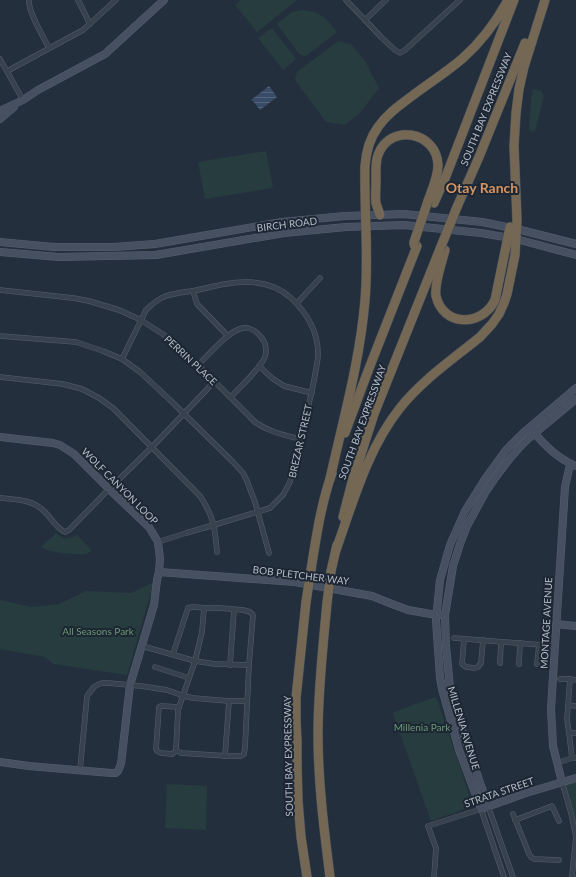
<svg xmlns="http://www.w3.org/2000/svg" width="576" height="877" viewBox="0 0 576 877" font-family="Lato,sans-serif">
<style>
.green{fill:#263c3f}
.water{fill:url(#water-rules)}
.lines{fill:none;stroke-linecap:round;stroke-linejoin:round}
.street-casing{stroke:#565f6c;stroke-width:5.5}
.secondary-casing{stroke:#565f6c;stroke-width:8}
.highway-casing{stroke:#434c59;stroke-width:10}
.street{stroke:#38414e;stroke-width:4.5}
.secondary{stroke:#465061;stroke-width:7}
.highway{stroke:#746855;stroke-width:9}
.highway-bridge-casing{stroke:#434c59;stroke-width:10;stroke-linecap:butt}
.highway-bridge{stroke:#746855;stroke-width:9}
.labels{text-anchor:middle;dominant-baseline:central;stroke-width:4;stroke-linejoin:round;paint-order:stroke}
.street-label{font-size:10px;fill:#b4bcc9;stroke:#1d2633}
.park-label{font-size:10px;fill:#6b9a76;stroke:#1d2633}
.district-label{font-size:14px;font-weight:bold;fill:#d59563;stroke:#1d2633}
</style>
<defs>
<pattern id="water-rules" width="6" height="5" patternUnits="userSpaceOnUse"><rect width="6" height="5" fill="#394c67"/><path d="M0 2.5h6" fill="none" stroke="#53647b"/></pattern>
</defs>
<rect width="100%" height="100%" fill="#242f3e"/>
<g class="green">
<path d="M241,0h56l-40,32 -22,-27z"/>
<path d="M302,10c20,2 23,7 35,22l-31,24 -6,-1 -23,-31 15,-12z"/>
<path d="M272,28l24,31 -13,11 -25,-32z"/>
<path d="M338,41l13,3 13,15 15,29 -20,26 -14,11 -19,-3 -31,-42 2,-8z"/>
<path d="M533,89l8,2 3,5 -9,36 -6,-2 2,-32z"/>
<path d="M266,151l7,37 -68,11 -7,-37z"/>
<path d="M56,533c8,7 11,7 21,2l15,16c-3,1 -3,2 -6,3 -9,1 -38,-1 -45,-7z"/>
<path d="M154,582l-27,93 -74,-11 -8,-7 -45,-8v-49l31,7 28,-3 27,-13 45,2z"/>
<path d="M435,697l3,4 6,19 29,86 -42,15 -38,-107 1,-2z"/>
<path d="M576,778v44h-3l-11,-40z"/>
<path d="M167,784l40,2 -1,44 -41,-2z"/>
</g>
<path class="water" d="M269,86l8,11 -17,13 -7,-9 -2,-1z"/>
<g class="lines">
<defs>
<g id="street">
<path d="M29,0c-1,12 14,36 20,48"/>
<path d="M78,0l12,24"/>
<path d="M346,0l36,38 13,12 5,3 5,-3 55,-50"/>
<path d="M365,20l21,-20"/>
<path d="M0,59l23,41"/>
<path d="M8,71l3,-2 72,-39 33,-30"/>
<path d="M0,290l73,8 16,3 30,9 22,10 23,15 11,9 23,21 57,57c14,10 29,13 45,17"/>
<path d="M193,291l4,13 31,32"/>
<path d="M297,303l23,-25"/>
<path d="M0,336l76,6 27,9 19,8 18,13 29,27 64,63 10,11 4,8 8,21 14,51"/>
<path d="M122,359l24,-49c16,-16 25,-16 46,-19 11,-2 22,-5 33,-7 23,-4 48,-3 66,14 16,15 27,34 27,56 0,5 -1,10 -2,15 -2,13 -5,26 -8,39 -6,25 -12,49 -18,74l-7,13 -13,13 -56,17 -28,8 -28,9"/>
<path d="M198,365c10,-9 31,-35 45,-37 7,-1 14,4 18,9 5,5 6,14 4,20 -5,12 -25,30 -34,40"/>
<path d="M259,366l13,12 12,8 28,7"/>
<path d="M0,377l63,7 19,5 17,9 14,10 87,88c14,21 15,32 17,56"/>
<path d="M0,498c18,2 32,1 45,14 7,7 11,16 20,20l4,-2 40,-41 43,-42 62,-65"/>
<path d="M454,638l101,8"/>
<path d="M464,639l-2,25 4,3 9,1 3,-1 3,-4 2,-23"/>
<path d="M142,646l53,15 20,3 34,1"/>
<path d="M173,654l15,-46 5,-1 14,1h13l23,2 7,2 3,3 -4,50 -4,83 -1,6 -3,2h-14l-46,-3 -5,-3 2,-40 17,-49 7,-29 2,-24"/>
<path d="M500,663l1,-21"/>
<path d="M519,664l1,-21"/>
<path d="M537,664l2,-19"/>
<path d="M230,665l4,-55"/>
<path d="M155,667l34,11"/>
<path d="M560,679h10"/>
<path d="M576,680l-6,-1 -3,40 2,14h7"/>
<path d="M568,705l8,1"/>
<path d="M569,733l3,25h4"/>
<path d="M177,750l-5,4 -11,-1 -4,-2 -1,-2 3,-42 2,-1 18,1"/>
<path d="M225,756l4,-55"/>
<path d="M563,761l9,-3"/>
<path d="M80,770l7,-74 7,-9 5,-3 3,-1h6l33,3 26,4 17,6 9,2 36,3h18"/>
<path d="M562,782l9,31 5,24 -4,39 2,1"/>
<path d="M488,806l25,71"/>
<path d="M513,814l16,40 2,3 3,2 25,1"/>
<path d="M515,820l37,-14 7,15"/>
<path d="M434,877l2,-29 -8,-22 53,-17 23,68"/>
</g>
<g id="secondary">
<path d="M0,111l23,-11 15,-10 67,-36 59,-54"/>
<path d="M0,119l14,-12"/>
<path d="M0,242l54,5h60l41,-3 127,-22 63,-6 59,-2 78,8 35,7 59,15"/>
<path d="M0,252l59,5 97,-2 128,-22 62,-6 58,-2 77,8 35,6 60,16"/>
<path d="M576,388l-53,45 -17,17 -21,29 -20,32 -15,34 -10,35 -4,40 4,57 2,12 17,61 22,59 45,-16 50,-15"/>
<path d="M532,430c12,15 26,29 44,36"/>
<path d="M0,437l53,6 7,2 14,9 35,35 40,38 9,15 2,17 -1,13 -2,8 -3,25 -24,80 -9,79 -3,7 -2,2h-5l-82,-7 -29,-4"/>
<path d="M159,572l136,10 77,14 20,8 16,6 23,4 9,1"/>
<path d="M556,624l20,2"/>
<path d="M562,782l-9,-36 -2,-37 14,-222 4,-18 2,-5"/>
<path d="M488,806l-27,-79 -11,-39 -4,-42 -1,-31 8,-49 7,-22 7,-18 18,-33 10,-15 12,-16 13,-15 8,-8 48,-40"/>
</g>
<g id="highway">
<path d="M434,203l12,-27 68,-176"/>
<path d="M457,207l22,-50 46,-114"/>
<path d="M380,215c-1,-4 -3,-8 -4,-12 -1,-6 0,-14 0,-21 0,-9 -1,-19 2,-27 12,-33 59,-23 60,10 0,12 -6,25 -10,36"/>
<path d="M445,250c-3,12 -11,34 -9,46 7,31 46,31 59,4l15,-73"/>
<path d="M345,433l23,-62 49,-125"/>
<path d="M330,479c13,-59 30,-118 35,-179 4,-44 -1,-89 0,-134 1,-14 5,-28 13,-39 9,-13 22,-22 34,-31 17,-13 35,-24 51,-38 19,-17 33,-36 45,-58"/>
<path d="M343,517l9,-35 22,-68 66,-165"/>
<path d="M336,550c17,-48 32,-102 64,-142 21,-27 53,-49 80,-71l12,-13 7,-10 5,-11 3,-9 8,-39 2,-35 -3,-74 2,-33 3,-24 5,-22 21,-67"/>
<path d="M311,570c5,-32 10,-66 21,-97"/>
<path d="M331,571l6,-26"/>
<path d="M306,602l-10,96v22l1,22v22l1,37 3,36 6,40"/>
<path d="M327,603c-4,43 -9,87 -9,131 0,48 6,95 12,143"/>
</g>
</defs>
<use href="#street" class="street-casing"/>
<use href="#secondary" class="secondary-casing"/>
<use href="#highway" class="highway-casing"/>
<use href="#street" class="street"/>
<use href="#secondary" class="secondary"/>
<use href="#highway" class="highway"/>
<defs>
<g id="highway-bridge">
<path d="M414,245v-3l14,-41"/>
<path d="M440,249l17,-42"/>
<path d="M306,602l5,-32"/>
<path d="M327,603l4,-32"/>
</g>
</defs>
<use href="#highway-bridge" class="highway-bridge-casing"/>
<use href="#highway-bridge" class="highway-bridge"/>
</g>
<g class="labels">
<g class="street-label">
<text transform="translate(486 109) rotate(-68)">SOUTH BAY EXPRESSWAY</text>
<text transform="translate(287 224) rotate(-7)">BIRCH ROAD</text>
<text transform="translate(191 360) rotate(43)">PERRIN PLACE</text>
<text transform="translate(362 422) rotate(-70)">SOUTH BAY EXPRESSWAY</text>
<text transform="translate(300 441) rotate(-77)">BREZAR STREET</text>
<text transform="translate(120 486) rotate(45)">WOLF CANYON LOOP</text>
<text transform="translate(301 575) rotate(7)">BOB PLETCHER WAY</text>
<text transform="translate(546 623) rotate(-87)">MONTAGE AVENUE</text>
<text transform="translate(464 728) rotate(73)">MILLENIA AVENUE</text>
<text transform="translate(288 756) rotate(-91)">SOUTH BAY EXPRESSWAY</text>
<text transform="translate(499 792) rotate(-19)">STRATA STREET</text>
</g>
<g class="park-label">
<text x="98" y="631">All Seasons Park</text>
<text x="422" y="727">Millenia Park</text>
</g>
<g class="district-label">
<text x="482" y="187">Otay Ranch</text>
</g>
</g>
</svg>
